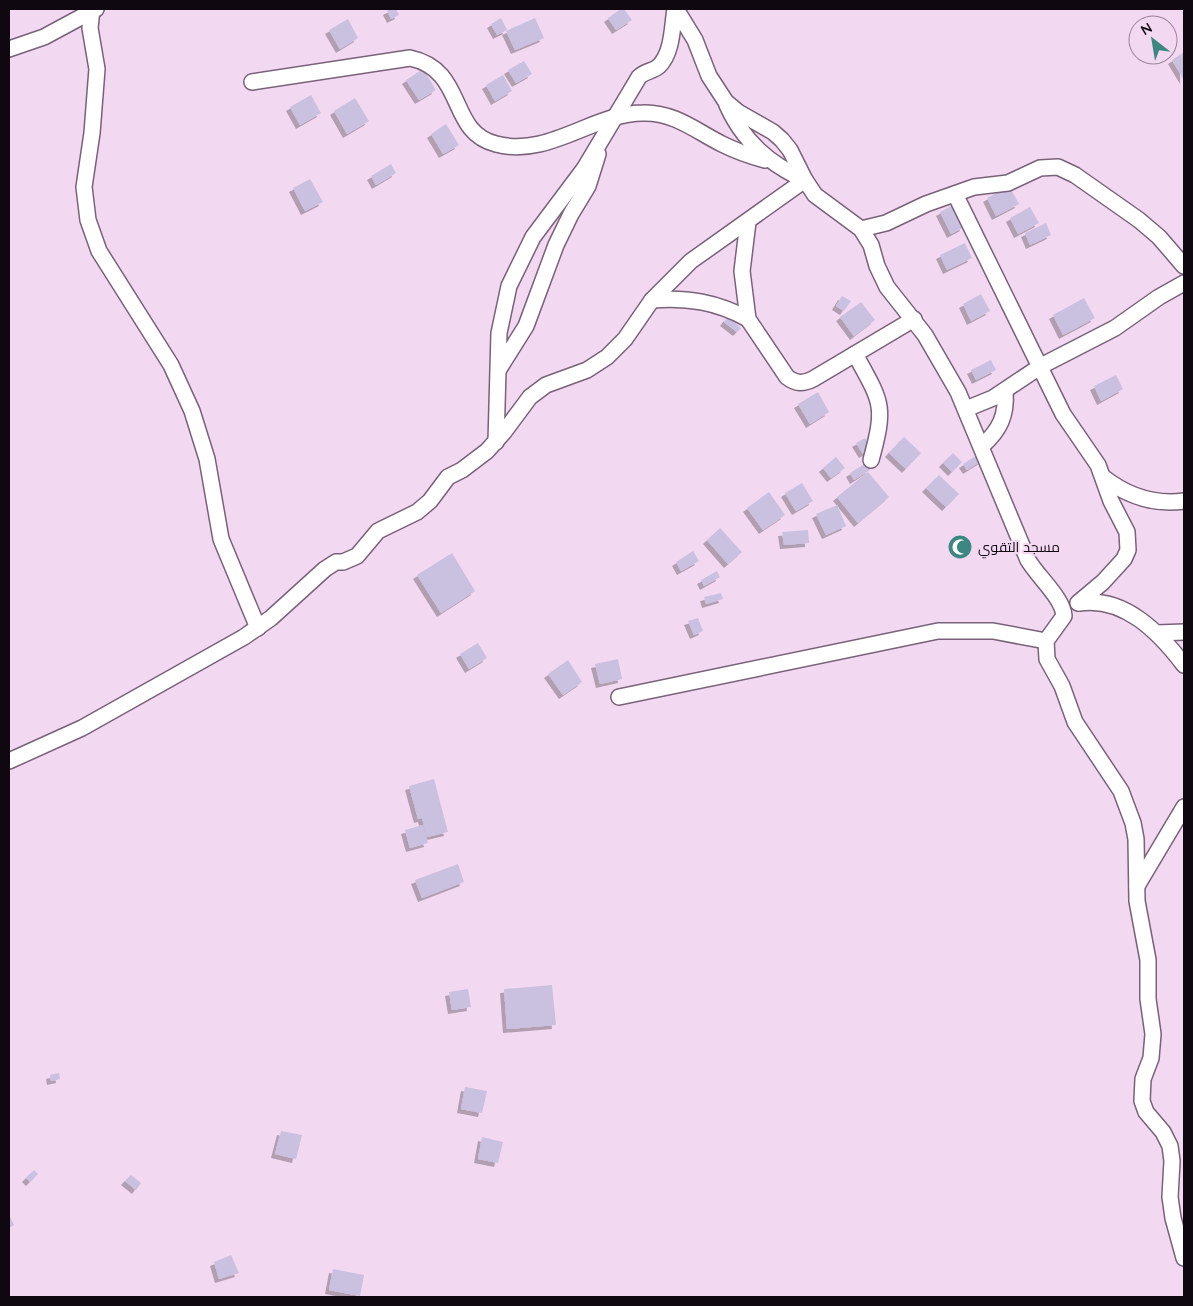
<svg xmlns="http://www.w3.org/2000/svg" width="1193" height="1306" viewBox="0 0 1193 1306" font-family="Quicksand,Cairo,sans-serif">
<style>
.building{fill:#cac0e0;filter:url(#shadow)}
.lines{fill:none;stroke-linecap:round;stroke-linejoin:round}
.minor-casing{stroke:#796279;stroke-width:18}
.minor{stroke:#fff;stroke-width:15}
.labels{text-anchor:middle;dominant-baseline:central;stroke-width:4.5;stroke-linejoin:round;paint-order:stroke}
.poi-label{font-size:14px;fill:#100810;stroke:#f3d8f2;text-anchor:start}
</style>
<defs>
<filter id="shadow"><feDropShadow dx="-4" dy="4" stdDeviation="0" flood-color="#0004"/></filter>
</defs>
<rect width="100%" height="100%" fill="#f3d8f2"/>
<g class="building">
<path d="M391,9h5l3,6 -8,4 -4,-8z"/>
<path d="M621,9h3l8,11 -16,10 -8,-12z"/>
<path d="M501,18l6,12 -10,5 -6,-11z"/>
<path d="M535,18l9,20 -29,12 -9,-19z"/>
<path d="M348,19l10,19 -18,11 -11,-19z"/>
<path d="M1184,52v28l-12,-20z"/>
<path d="M524,61l8,13 -16,9 -8,-13z"/>
<path d="M423,69l13,21 -17,10 -13,-20z"/>
<path d="M503,75l9,16 -17,10 -9,-16z"/>
<path d="M311,95l10,18 -21,12 -10,-18z"/>
<path d="M355,98l14,23 -22,13 -13,-23z"/>
<path d="M446,124l13,21 -16,9 -12,-20z"/>
<path d="M391,164l5,9 -20,12 -5,-9z"/>
<path d="M310,179l13,23 -18,9 -12,-23z"/>
<path d="M1009,186l10,18 -23,12 -9,-18z"/>
<path d="M953,205l11,22 -13,7 -11,-22z"/>
<path d="M1030,207l9,16 -21,11 -8,-16z"/>
<path d="M1046,223l5,12 -21,10 -5,-12z"/>
<path d="M965,243l7,15 -25,12 -7,-15z"/>
<path d="M981,294l9,17 -19,10 -8,-17z"/>
<path d="M842,296l9,5 -7,10 -8,-5z"/>
<path d="M1084,298l11,20 -32,17 -10,-20z"/>
<path d="M861,302l14,18 -21,16 -14,-19z"/>
<path d="M728,317l13,11 -4,4 -13,-10z"/>
<path d="M991,360l5,10 -20,10 -5,-10z"/>
<path d="M1116,375l7,14 -22,12 -7,-15z"/>
<path d="M818,392l11,20 -19,12 -12,-20z"/>
<path d="M904,437l17,16 -15,16 -17,-16z"/>
<path d="M865,438l7,11 -9,5 -7,-11z"/>
<path d="M953,453l9,9 -10,10 -9,-9z"/>
<path d="M979,454l4,6 -16,10 -4,-6z"/>
<path d="M836,457l9,11 -14,10 -8,-10z"/>
<path d="M866,463l4,7 -16,10 -4,-7z"/>
<path d="M868,472l21,25 -31,26 -21,-26z"/>
<path d="M939,475l20,19 -13,13 -20,-19z"/>
<path d="M802,483l11,18 -17,10 -11,-18z"/>
<path d="M769,492l16,23 -22,15 -16,-22z"/>
<path d="M837,505l9,21 -20,9 -10,-21z"/>
<path d="M720,528l22,24 -14,12 -21,-24z"/>
<path d="M808,530l1,13 -25,2 -2,-13z"/>
<path d="M693,551l6,10 -18,10 -5,-9z"/>
<path d="M452,553l23,38 -34,22 -24,-38z"/>
<path d="M717,571l3,6 -16,9 -3,-6z"/>
<path d="M721,593l2,6 -17,5 -2,-7z"/>
<path d="M698,618l5,13 -9,4 -6,-14z"/>
<path d="M478,643l9,15 -18,11 -9,-15z"/>
<path d="M618,659l4,20 -22,5 -5,-20z"/>
<path d="M568,660l14,22 -19,13 -15,-21z"/>
<path d="M434,779l14,53 -21,5 -5,-19 -4,1 -9,-33z"/>
<path d="M423,825l5,18 -18,5 -5,-18z"/>
<path d="M458,864l6,18 -42,16 -7,-18z"/>
<path d="M552,985l4,40 -49,4 -3,-40z"/>
<path d="M468,989l3,18 -19,3 -3,-18z"/>
<path d="M59,1073l1,6 -9,2 -1,-6z"/>
<path d="M465,1087l22,4 -5,22 -21,-4z"/>
<path d="M281,1131l21,4 -6,24 -21,-5z"/>
<path d="M482,1137l21,5 -5,21 -20,-4z"/>
<path d="M34,1170l4,4 -8,8 -4,-4z"/>
<path d="M131,1175l10,8 -5,7 -11,-9z"/>
<path d="M9,1215l5,10 -5,3z"/>
<path d="M231,1255l8,18 -20,6 -5,-17z"/>
<path d="M333,1269l31,6 -4,21 -31,-6z"/>
</g>
<g class="lines">
<defs>
<g id="minor">
<path d="M92,9l-2,19 7,41 -5,64 -8,54 4,33 11,31 72,114 21,46 15,48 14,80 37,89"/>
<path d="M676,9l19,31 14,36 17,26 12,10 35,20 9,8 8,10 15,30 10,15 46,34 10,16 6,21 10,21 38,48 33,57 70,168c10,17 35,38 36,56l-18,25 1,18 15,27 13,36 46,69 12,32 3,16 1,62 11,59v39l5,35 -2,24 -8,21 -1,22 4,11 17,20 7,14 2,15 -2,36 3,21 11,40"/>
<path d="M9,49l35,-12 52,-28"/>
<path d="M252,82l158,-24c57,12 37,74 86,86 53,14 97,-31 147,-31 31,-1 53,18 79,31 14,7 28,12 43,16"/>
<path d="M955,194l108,220 35,51 13,36 16,31 1,18 -4,9 -21,23 -25,21"/>
<path d="M748,222l-6,49 6,48 39,58c9,7 16,7 26,2l101,-60"/>
<path d="M861,229l25,-6 40,-19 48,-17 34,-4 32,-15 18,-1 17,8 64,45 20,17 25,29"/>
<path d="M652,300c35,-3 65,2 96,19"/>
<path d="M855,354c27,49 31,51 16,106"/>
<path d="M499,369l27,-43 30,-81 15,-31 17,-28 10,-32"/>
<path d="M966,409l27,-11 48,-32 74,-38 44,-31 25,-14"/>
<path d="M496,442l3,-109 10,-47 24,-49 51,-68 55,-92c6,-6 15,-6 20,-11 14,-14 13,-40 16,-57"/>
<path d="M982,446c18,-16 25,-31 23,-55"/>
<path d="M1103,477c24,19 51,28 81,24"/>
<path d="M1079,603c45,-7 80,29 105,62"/>
<path d="M1157,633l27,-1"/>
<path d="M619,697l319,-66h55l53,10"/>
<path d="M9,761l73,-33 162,-91 27,-19 54,-49 11,-7h7l14,-6 21,-25 39,-19 13,-11 18,-24 14,-7 25,-19 17,-19 26,-35 16,-12 41,-15 20,-13 18,-18 27,-39 39,-39 114,-81c-36,-16 -62,-39 -78,-75"/>
<path d="M1137,886l47,-79"/>
</g>
</defs>
<use href="#minor" class="minor-casing"/>
<use href="#minor" class="minor"/>
</g>
<defs>
<symbol id="mosque-disc" viewBox="-11 -11 22 22"><circle r="9.5" fill="#3e8682" stroke="#f3d8f2"/><path d="M3.5-4.9A6 6 0 1 0 3.5 4.9A5 5 0 1 1 3.5-4.9Z" fill="#fff"/></symbol>
</defs>
<g fill-rule="evenodd">
<use href="#mosque-disc" x="946" y="533" width="28" height="28"/>
</g>
<g class="labels">
<g class="poi-label">
<text x="978" y="547">مسجد التقوي</text>
</g>
</g>
<rect width="1193" height="1306" fill="none" stroke="#100810" stroke-width="20"/>
<g transform="translate(1153 40) rotate(329)"><circle r="24" fill="#f3d8f2" stroke="#988598"/>
<path d="M0-4L9 19L0 12L-9 19Z" fill="#3e8682"/>
<text y="-8" font-size="14" font-weight="bold" text-anchor="middle" fill="#100810">N</text>
</g>
</svg>
